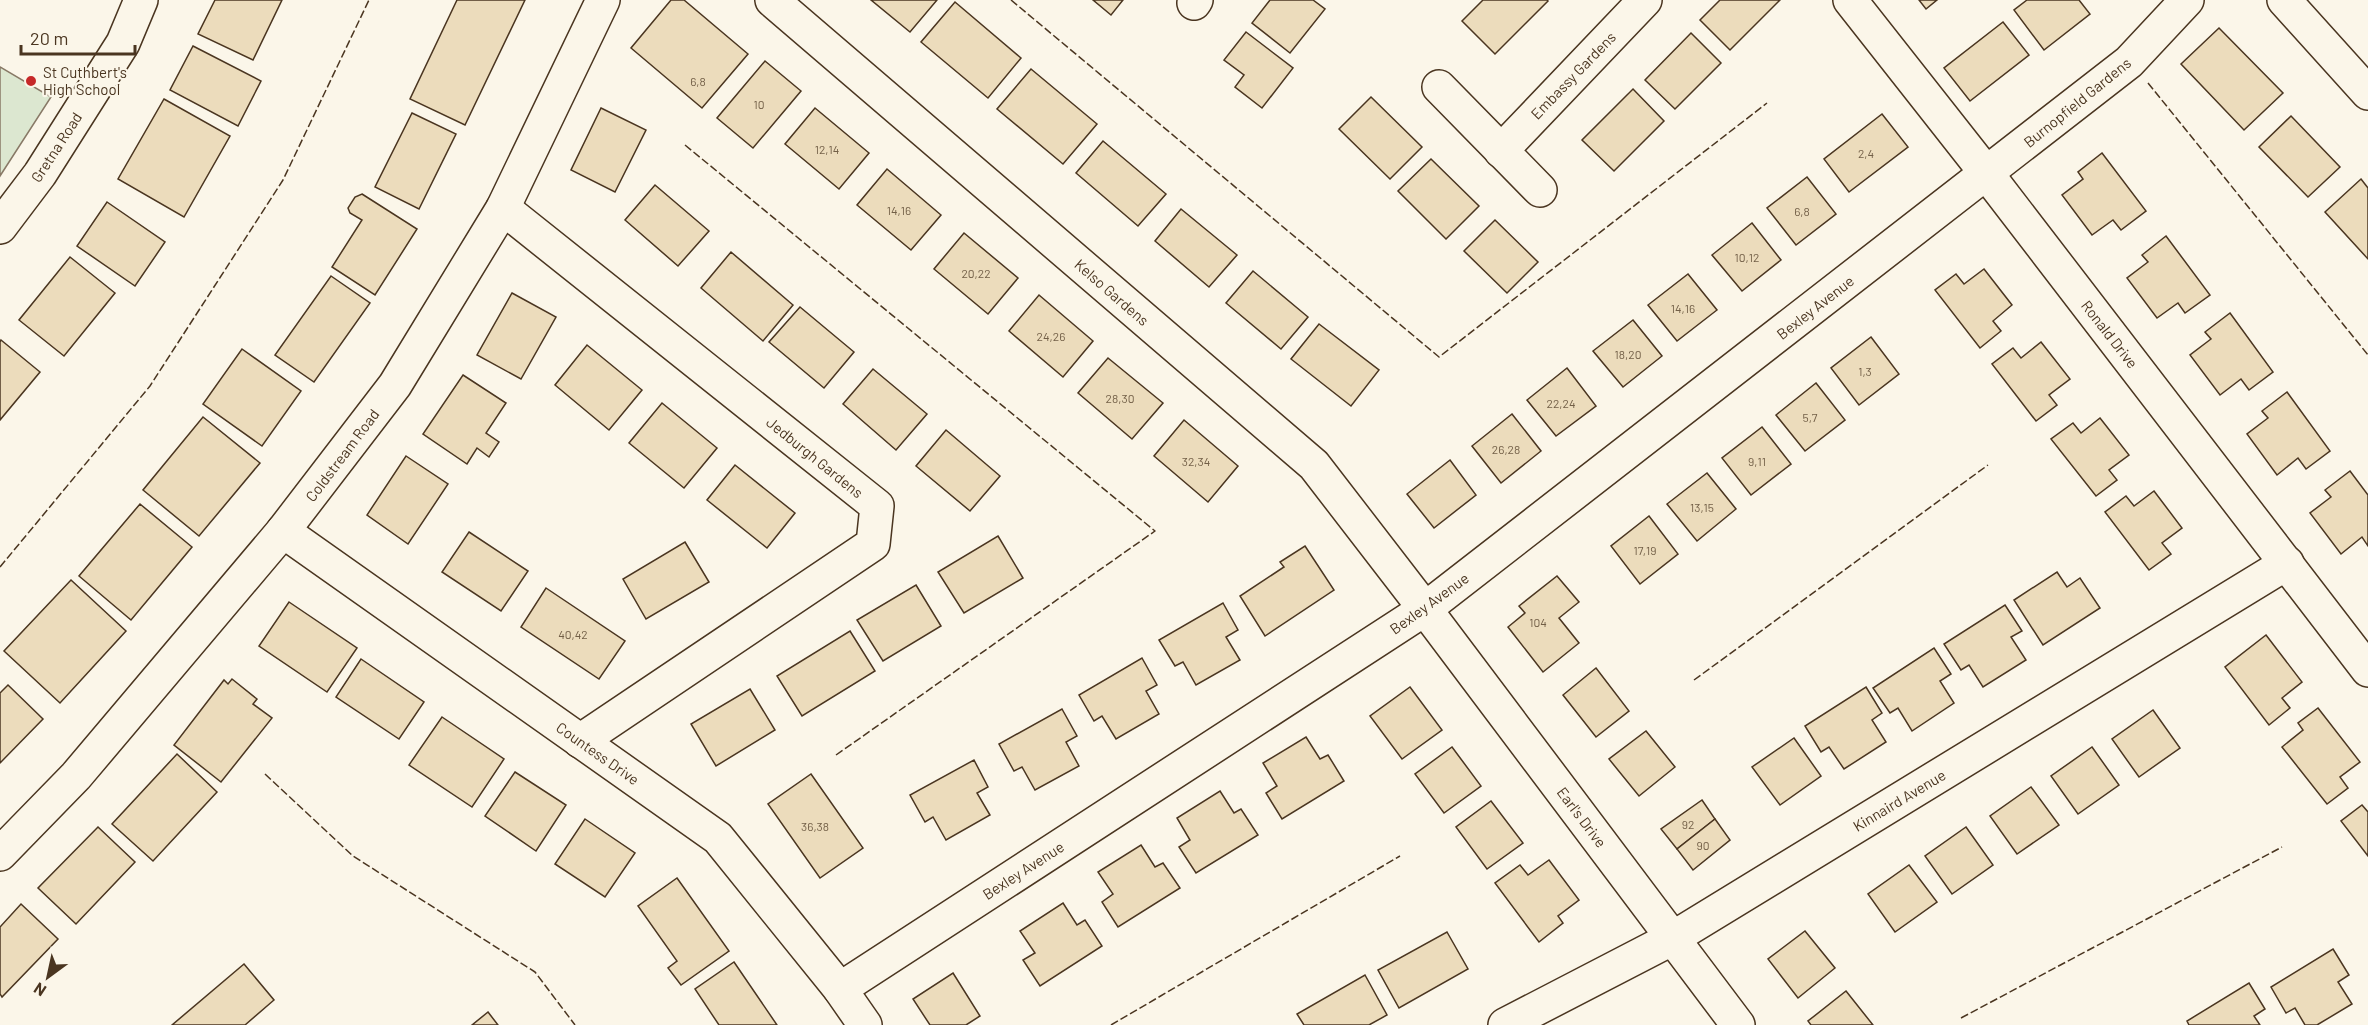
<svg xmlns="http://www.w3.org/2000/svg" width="2368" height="1025" viewBox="0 0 2368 1025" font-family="Barlow,sans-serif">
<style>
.green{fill:#dce7d0;stroke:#887966;stroke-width:1.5}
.building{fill:#ecdcbc;stroke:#4a3520;stroke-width:1.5}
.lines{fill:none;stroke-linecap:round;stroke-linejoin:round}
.minor-casing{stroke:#4a3520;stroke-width:36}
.minor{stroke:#fbf6e9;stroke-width:33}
.fence{stroke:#4a3520;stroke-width:1.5;stroke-dasharray:8 3;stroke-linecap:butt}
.poi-dot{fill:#c62828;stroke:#fbf6e9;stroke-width:2}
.labels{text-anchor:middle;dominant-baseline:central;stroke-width:4.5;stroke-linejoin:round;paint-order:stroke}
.number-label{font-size:12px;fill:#725f47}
.poi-label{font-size:15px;fill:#4a3520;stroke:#fbf6e9;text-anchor:start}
.street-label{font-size:15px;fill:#4a3520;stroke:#fbf6e9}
</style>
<rect width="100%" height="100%" fill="#fbf6e9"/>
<path class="green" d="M0,67l51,30 -51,79z"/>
<g class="building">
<path d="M215,0h67l-29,60 -55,-26z"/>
<path d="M457,0h68l-60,125 -55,-26z"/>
<path d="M671,0h13l64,54 -46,54 -71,-60z"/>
<path d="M871,0h66l-27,32z"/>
<path d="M1093,0h30l-12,15z"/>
<path d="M1270,0h43l12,9 -35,44 -38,-30z"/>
<path d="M1483,0h64l1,1 -53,53 -33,-33z"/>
<path d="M1720,0h60l-50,50 -30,-30z"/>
<path d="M1919,0h18l-11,9z"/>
<path d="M2027,0h52l11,14 -46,36 -30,-40z"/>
<path d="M955,2l66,56 -33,40 -67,-56z"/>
<path d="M2003,22l26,33 -59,46 -26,-33z"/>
<path d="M2219,28l64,65 -39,37 -63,-66z"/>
<path d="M1246,32l47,36 -31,40 -27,-21 9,-12 -20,-15z"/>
<path d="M1691,33l30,30 -46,46 -30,-29z"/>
<path d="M193,46l68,35 -23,45 -68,-36z"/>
<path d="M765,61l36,30 -48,57 -36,-30z"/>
<path d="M1031,69l66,55 -34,40 -66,-55z"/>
<path d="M1633,89l31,32 -50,50 -32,-31z"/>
<path d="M1371,97l51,50 -32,32 -51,-50z"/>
<path d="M164,99l66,37 -46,81 -66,-38z"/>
<path d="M601,108l45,22 -31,62 -44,-22z"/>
<path d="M815,108l54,45 -30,36 -54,-45z"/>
<path d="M412,113l44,21 -37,75 -44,-22z"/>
<path d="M1882,114l26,33 -59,45 -25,-33z"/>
<path d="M2291,116l49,51 -32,30 -49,-50z"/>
<path d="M1103,141l63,53 -28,32 -62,-53z"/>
<path d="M2102,153l44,58 -25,19 -8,-10 -21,15 -30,-40 21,-16 -5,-7z"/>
<path d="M1431,159l48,47 -33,33 -48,-48z"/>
<path d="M887,169l54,46 -30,35 -54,-45z"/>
<path d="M1807,177l29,37 -40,31 -29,-37z"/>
<path d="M2361,179l7,9v71l-43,-47z"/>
<path d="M655,185l54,46 -31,35 -53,-46z"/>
<path d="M362,194l55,35 -42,66 -43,-28 30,-47 -12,-7 -2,-5 7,-11z"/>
<path d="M107,202l58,40 -30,44 -58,-40z"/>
<path d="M1181,209l56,46 -28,32 -54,-46z"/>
<path d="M1495,220l43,42 -31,31 -43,-42z"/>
<path d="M1752,223l29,37 -39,31 -30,-36z"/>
<path d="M964,233l54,45 -30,36 -54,-45z"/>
<path d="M2166,236l44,59 -25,18 -7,-10 -21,15 -30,-40 21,-16 -6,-7z"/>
<path d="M731,252l62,53 -30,36 -62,-53z"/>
<path d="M70,257l45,36 -51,63 -45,-36z"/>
<path d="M1984,269l28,36 -19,16 8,10 -21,17 -45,-58 21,-16 8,10z"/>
<path d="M1253,271l55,46 -27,32 -55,-46z"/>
<path d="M1688,274l29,36 -40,31 -29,-36z"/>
<path d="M331,276l39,27 -56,79 -39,-27z"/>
<path d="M512,293l44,24 -35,62 -44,-24z"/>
<path d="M1039,295l54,46 -30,36 -54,-46z"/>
<path d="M800,307l54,45 -30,36 -55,-46z"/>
<path d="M2230,313l43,59 -24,18 -8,-11 -21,16 -30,-40 21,-16 -6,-7z"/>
<path d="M1633,320l29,36 -39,31 -30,-36z"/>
<path d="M1319,324l60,46 -28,36 -60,-47z"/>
<path d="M1871,337l28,37 -40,31 -28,-37z"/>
<path d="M1,340l39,32 -40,48v-78z"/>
<path d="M2041,342l29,37 -21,16 8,10 -21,16 -44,-57 21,-16 8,10z"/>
<path d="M587,345l55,45 -33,40 -54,-45z"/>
<path d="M242,349l59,42 -39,55 -59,-42z"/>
<path d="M1108,358l55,45 -31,36 -54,-46z"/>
<path d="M1567,368l29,38 -40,30 -29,-36z"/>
<path d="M873,369l54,45 -31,36 -53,-46z"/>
<path d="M463,375l43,28 -20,30 13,9 -10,15 -12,-9 -10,16 -44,-30z"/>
<path d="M1816,383l29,37 -40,31 -29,-36z"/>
<path d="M2287,392l43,59 -24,18 -8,-11 -21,17 -30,-41 21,-16 -6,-7z"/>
<path d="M662,403l55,45 -33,40 -55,-45z"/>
<path d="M1512,414l29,37 -40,32 -29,-37z"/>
<path d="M203,417l57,46 -61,73 -56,-46z"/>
<path d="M2100,418l29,37 -20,15 8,10 -21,16 -45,-57 22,-16 8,10z"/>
<path d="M1184,420l54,46 -30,36 -54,-46z"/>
<path d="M1762,427l29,37 -40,31 -29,-37z"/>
<path d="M946,430l54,46 -30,35 -54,-45z"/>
<path d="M406,456l42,28 -40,60 -41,-29z"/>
<path d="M1450,460l26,35 -42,33 -27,-34z"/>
<path d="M735,465l60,48 -28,35 -60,-48z"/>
<path d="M2350,471l18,24v51l-6,-9 -21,17 -31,-41 21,-16 -6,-7z"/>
<path d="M1707,473l29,36 -39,32 -30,-37z"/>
<path d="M2154,491l28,37 -20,15 9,11 -22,16 -44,-58 21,-16 8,10z"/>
<path d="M140,504l52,43 -61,73 -52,-44z"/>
<path d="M1649,516l29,38 -38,30 -29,-38z"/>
<path d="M469,532l59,39 -27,40 -59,-39z"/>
<path d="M998,536l25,42 -59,35 -26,-41z"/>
<path d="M685,542l24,40 -63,37 -23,-40z"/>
<path d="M1305,546l29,44 -69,46 -25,-40 44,-29 -4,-5z"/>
<path d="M2057,572l10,15 13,-9 20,30 -57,37 -29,-45z"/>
<path d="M1557,576l22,26 -20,16 20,25 -36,29 -35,-45 17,-14 -6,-7z"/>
<path d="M71,580l55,51 -66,72 -56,-52z"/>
<path d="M916,585l25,41 -58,35 -26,-41z"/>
<path d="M546,588l79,53 -26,38 -78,-52z"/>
<path d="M289,602l68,46 -30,44 -68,-46z"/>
<path d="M1223,603l15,27 -12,7 14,23 -44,25 -13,-23 -8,4 -16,-26z"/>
<path d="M2005,605l17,26 -11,6 15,23 -43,27 -14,-22 -8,5 -17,-26z"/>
<path d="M850,631l25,40 -73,45 -25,-40z"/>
<path d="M2266,635l36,47 -20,16 8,10 -21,17 -44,-58z"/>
<path d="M1934,648l17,26 -11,7 14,22 -42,28 -14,-23 -8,5 -17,-25z"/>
<path d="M1142,658l15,27 -11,6 13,23 -43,25 -14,-23 -8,5 -15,-26z"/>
<path d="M361,659l63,43 -25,37 -63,-42z"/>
<path d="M1596,668l33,43 -33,26 -33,-42z"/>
<path d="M232,679l25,20 -4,5 19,14 -51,64 -47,-37 50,-65 4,4z"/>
<path d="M8,685l35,34 -43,44v-70z"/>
<path d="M1410,687l32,43 -40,29 -32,-43z"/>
<path d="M1866,687l16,26 -10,7 14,22 -42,27 -15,-22 -8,5 -16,-26z"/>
<path d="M750,689l25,41 -59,36 -25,-42z"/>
<path d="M2318,708l42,54 -20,15 8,11 -21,16 -45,-57 21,-17 -5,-7z"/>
<path d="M1062,709l15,27 -11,6 13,24 -44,24 -13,-23 -8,4 -15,-27z"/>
<path d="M2153,710l27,38 -41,29 -27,-38z"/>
<path d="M442,717l62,42 -32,48 -63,-42z"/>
<path d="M1646,731l29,36 -36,29 -30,-37z"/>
<path d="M1306,737l14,22 8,-4 16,26 -62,38 -16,-26 11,-7 -14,-23z"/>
<path d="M1794,738l27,38 -41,29 -28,-38z"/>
<path d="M1452,747l29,39 -37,27 -29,-39z"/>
<path d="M2092,747l27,38 -41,29 -27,-38z"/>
<path d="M177,754l40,38 -64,69 -41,-37z"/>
<path d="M974,760l14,27 -11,6 13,22 -44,25 -13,-23 -8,5 -15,-27z"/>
<path d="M515,772l51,33 -30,46 -51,-35z"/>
<path d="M811,774l52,74 -43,30 -52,-74z"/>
<path d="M2031,787l28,38 -42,29 -27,-38z"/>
<path d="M1220,791l14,22 7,-4 17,26 -62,38 -17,-26 11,-7 -13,-22z"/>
<path d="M1702,800l13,19 -38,30 -16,-20z"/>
<path d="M1491,801l32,42 -36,26 -31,-42z"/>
<path d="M2362,805l6,7v44l-27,-35z"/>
<path d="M585,819l50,34 -30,44 -50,-33z"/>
<path d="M1715,819l15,21 -37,30 -16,-21z"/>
<path d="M98,827l37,35 -59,62 -38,-36z"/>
<path d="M1966,827l27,38 -41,29 -27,-38z"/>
<path d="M1141,845l14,22 8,-4 17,25 -62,39 -16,-25 11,-8 -15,-22z"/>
<path d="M1549,860l30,40 -21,16 5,7 -24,19 -44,-59 25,-18 8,10z"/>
<path d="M1909,865l28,37 -42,30 -27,-38z"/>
<path d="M677,878l52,73 -48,34 -13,-17 9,-7 -39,-55z"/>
<path d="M1063,903l14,22 8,-5 17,26 -62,40 -17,-26 12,-7 -15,-22z"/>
<path d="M21,904l37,35 -56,58 -2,-3v-67z"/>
<path d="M1805,931l30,37 -37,30 -30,-39z"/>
<path d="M1447,932l21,37 -69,39 -21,-38z"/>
<path d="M2333,949l16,26 -11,7 14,22 -35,21h-12l-10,-17 -9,5 -15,-26z"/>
<path d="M734,962l43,63h-58l-24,-36z"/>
<path d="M244,964l30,36 -29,25h-73z"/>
<path d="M953,973l27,43 -14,9h-36l-17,-26z"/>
<path d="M1365,975l22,40 -18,10h-65l-7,-11z"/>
<path d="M2249,983l16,26 -11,7 6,9h-71l-2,-4z"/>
<path d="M1846,991l27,34h-62l-3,-4z"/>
<path d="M488,1012l10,13h-26z"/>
</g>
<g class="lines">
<defs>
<g id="minor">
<path d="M772,0l542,465 111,144 313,416"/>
<path d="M1850,0l137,174 381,496"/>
<path d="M2284,0l84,93"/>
<path d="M1194,3l2,-3"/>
<path d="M1439,87l101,103"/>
<path d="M1501,151l144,-151"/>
<path d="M503,208l374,298 -4,38 -293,197"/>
<path d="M0,227l40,-53 83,-131 18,-43"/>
<path d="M283,531l435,307 122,151 25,36"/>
<path d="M0,854l76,-78 207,-245 112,-146 108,-177 100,-208"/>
<path d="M840,989l585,-380 704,-547 58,-62"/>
<path d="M1505,1025l168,-87 614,-375"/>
</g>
</defs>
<use href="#minor" class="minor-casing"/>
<use href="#minor" class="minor"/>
<g class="fence">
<path d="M1011,0l428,357 328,-254"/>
<path d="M2148,83l220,272"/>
<path d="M685,145l470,386 -319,224"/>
<path d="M0,567l150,-181 133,-206 86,-180"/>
<path d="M1694,680l294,-215"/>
<path d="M265,774l88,82 182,116 40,53"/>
<path d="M1961,1018l321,-171"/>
<path d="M1111,1025l289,-169"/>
</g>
</g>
<circle class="poi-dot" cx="31" cy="81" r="6"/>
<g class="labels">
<g class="number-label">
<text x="698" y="81">6,8</text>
<text x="759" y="104">10</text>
<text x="827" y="149">12,14</text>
<text x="1866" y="153">2,4</text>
<text x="899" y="210">14,16</text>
<text x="1802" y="211">6,8</text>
<text x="1747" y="257">10,12</text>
<text x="976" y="273">20,22</text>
<text x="1683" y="308">14,16</text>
<text x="1051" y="336">24,26</text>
<text x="1628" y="354">18,20</text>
<text x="1865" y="371">1,3</text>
<text x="1120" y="398">28,30</text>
<text x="1561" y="403">22,24</text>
<text x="1810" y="417">5,7</text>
<text x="1506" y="449">26,28</text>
<text x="1196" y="461">32,34</text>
<text x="1757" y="461">9,11</text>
<text x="1702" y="507">13,15</text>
<text x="1645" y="550">17,19</text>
<text x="1538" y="622">104</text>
<text x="573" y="634">40,42</text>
<text x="1688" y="824">92</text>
<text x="815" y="826">36,38</text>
<text x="1703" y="845">90</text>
</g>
<g class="poi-label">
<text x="43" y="72">St Cuthbert's<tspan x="43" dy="17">High School</tspan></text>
</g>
<g class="street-label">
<text transform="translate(1573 75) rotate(-46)">Embassy Gardens</text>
<text transform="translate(2077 102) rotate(-39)">Burnopfield Gardens</text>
<text transform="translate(56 147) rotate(-57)">Gretna Road</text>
<text transform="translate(1112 292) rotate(41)">Kelso Gardens</text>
<text transform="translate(1815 307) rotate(-38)">Bexley Avenue</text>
<text transform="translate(2110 334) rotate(52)">Ronald Drive</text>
<text transform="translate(342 455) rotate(-53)">Coldstream Road</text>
<text transform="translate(815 457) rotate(39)">Jedburgh Gardens</text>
<text transform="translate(1429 603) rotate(-36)">Bexley Avenue</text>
<text transform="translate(598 753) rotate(35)">Countess Drive</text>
<text transform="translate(1899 800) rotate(-31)">Kinnaird Avenue</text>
<text transform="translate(1582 817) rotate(53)">Earl's Drive</text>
<text transform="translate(1023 870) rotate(-33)">Bexley Avenue</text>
</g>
</g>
<g transform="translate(48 977) rotate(213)" stroke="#fbf6e9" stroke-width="4.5" paint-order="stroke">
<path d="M0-4.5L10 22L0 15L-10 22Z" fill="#4a3520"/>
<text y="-9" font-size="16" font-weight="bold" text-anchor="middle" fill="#4a3520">N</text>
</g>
<path d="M21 45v9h114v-9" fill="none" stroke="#4a3520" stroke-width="3"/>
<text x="30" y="45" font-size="18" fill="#4a3520" stroke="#fbf6e9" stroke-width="4.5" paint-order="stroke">20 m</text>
</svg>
